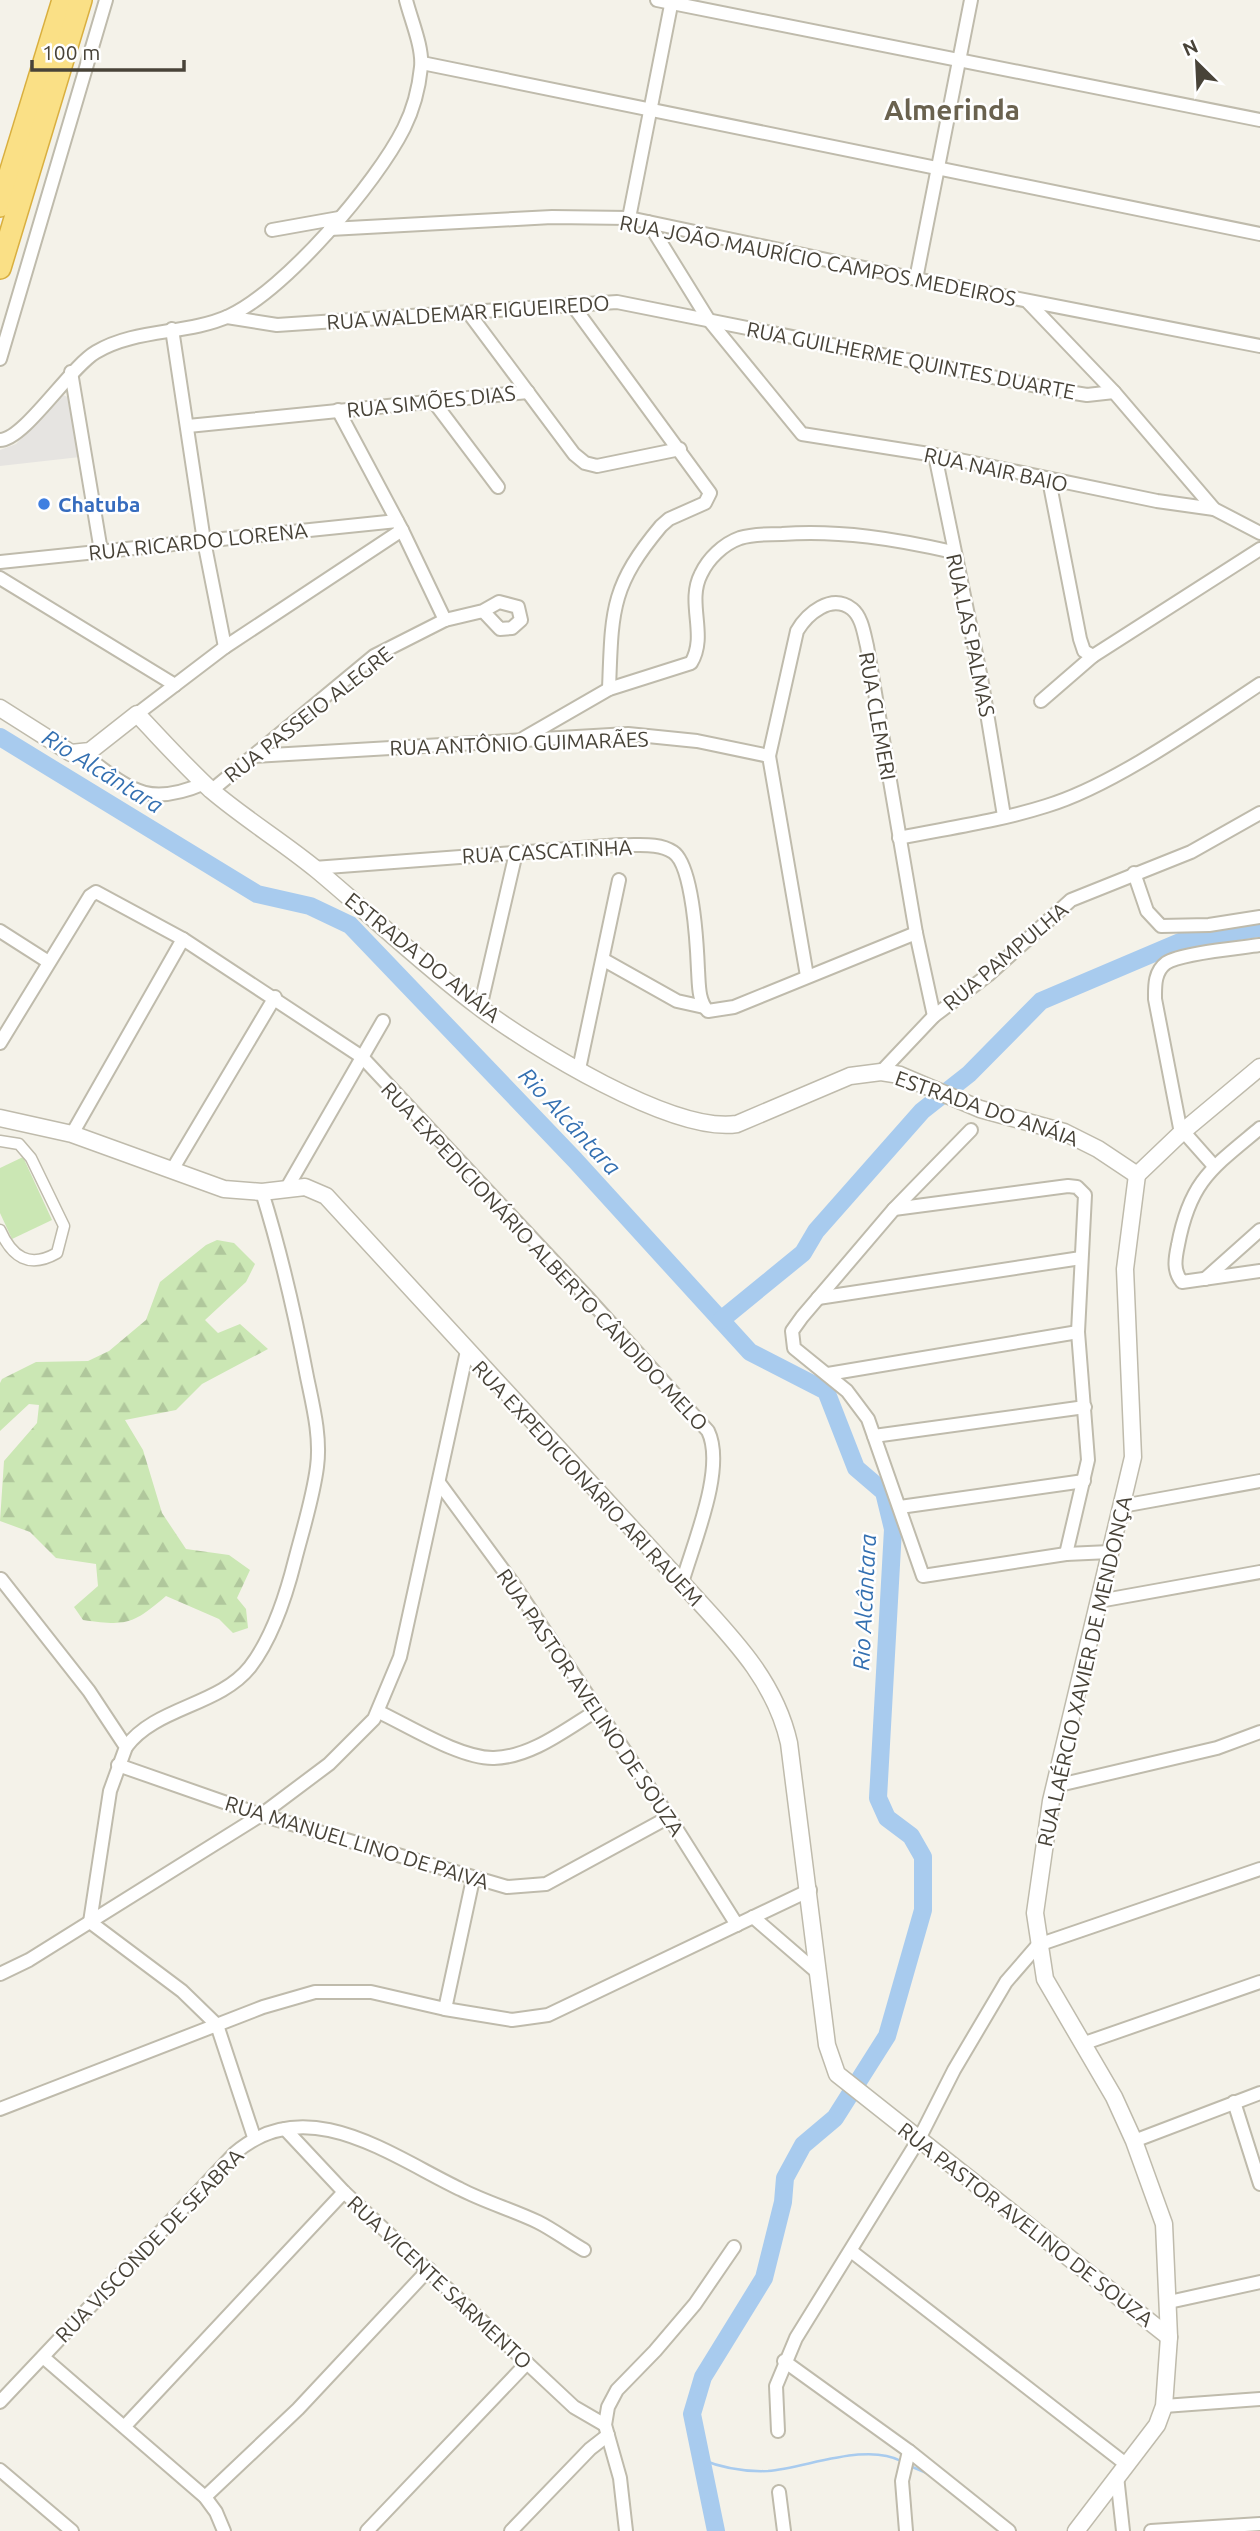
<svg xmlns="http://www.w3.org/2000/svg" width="1260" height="2531" viewBox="0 0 1260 2531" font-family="Ubuntu,sans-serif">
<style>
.forest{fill:url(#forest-firs)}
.park{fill:#cbe7b4}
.parking{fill:#e6e4e1}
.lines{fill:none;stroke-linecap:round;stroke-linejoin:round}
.stream{stroke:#a8cbee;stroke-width:2.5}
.river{stroke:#a8cbee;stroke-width:18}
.pedestrian-casing{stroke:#bfbbac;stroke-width:13}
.minor-casing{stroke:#bfbbac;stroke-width:16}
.tertiary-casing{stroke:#bfbbac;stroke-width:19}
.trunk-casing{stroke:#d9af3f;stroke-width:24}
.pedestrian{stroke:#fff;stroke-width:10}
.minor{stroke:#fff;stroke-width:12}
.tertiary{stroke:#fff;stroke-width:16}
.trunk{stroke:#fae086;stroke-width:21}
.shop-dot{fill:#3f7fe0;stroke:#fff;stroke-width:2.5}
.labels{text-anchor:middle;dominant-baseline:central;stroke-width:5;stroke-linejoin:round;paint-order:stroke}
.street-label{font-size:21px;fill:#484338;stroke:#fff}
.shop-label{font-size:21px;font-weight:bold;fill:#366cbe;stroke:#fff;text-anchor:start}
.water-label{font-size:23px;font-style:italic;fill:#3470b1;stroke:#fff}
.district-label{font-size:28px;font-weight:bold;fill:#6a624f;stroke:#fff}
</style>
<defs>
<pattern id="forest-firs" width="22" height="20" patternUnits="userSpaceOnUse" patternTransform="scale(1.75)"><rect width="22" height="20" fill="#cbe7b4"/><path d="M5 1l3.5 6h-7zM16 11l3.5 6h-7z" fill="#b0c79c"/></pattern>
</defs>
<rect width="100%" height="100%" fill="#f4f2e9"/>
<path class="forest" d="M217,1240l17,3 21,21 -9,18 -41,38 13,13 22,-9 28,25 -66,35 -26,26 -51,10 18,30 19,63 24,36 43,6 21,15 -13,28 9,11 2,19 -15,5 -14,-14 -53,-23c-34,29 -39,30 -83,24l-9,-13 24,-21 -2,-22 -40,-6 -26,-26 -30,-11 4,-60 33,-38 2,-18 -10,-1 -29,27v-48l2,-4 34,-17 52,-1 21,-10 37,-31 14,-38 46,-37z"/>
<path class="park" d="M23,1157l29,63 -40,19 -12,-26v-45z"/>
<path class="parking" d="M63,395l7,3 10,59 -80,9v-16l16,-6z"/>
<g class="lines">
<g class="stream">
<path d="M700,2459c22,9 44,13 68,12 38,-3 98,-29 133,-10"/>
<path d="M910,2466l19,8"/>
</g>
<g class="river">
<path d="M0,737l257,157 53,12 40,19 225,235 175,192 76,39 30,77 28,24 9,37 -15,269 9,20 24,18 12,21v53l-36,126 -52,82 -32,27 -18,33 -2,24 -19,76 -61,99 -11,37 24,117"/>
<path d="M721,1320l82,-67 13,-22 106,-120 47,-37 72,-73 146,-62 73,-11"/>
</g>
<defs>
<path id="pedestrian" d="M0,1141l19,3 12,14 33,68 -7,27c-28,16 -45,4 -57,-23"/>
<g id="minor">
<path d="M657,0l603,120"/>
<path d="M422,63l838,171"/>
<path d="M629,218l43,-218"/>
<path d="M648,222l60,97 94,115 133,21 222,46 57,8"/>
<path d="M330,229l222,-12 77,1 287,61 344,67"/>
<path d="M272,230l67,-12"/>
<path d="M916,279l55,-279"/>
<path d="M1027,301l87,91 100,117 46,24"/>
<path d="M571,303l139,190 -5,10 -36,16 -8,7c-51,61 -49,85 -52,163"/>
<path d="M468,312l106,142 11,9 12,3 83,-17"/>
<path d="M227,317l50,8 340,-23 445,89 25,4 27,-3"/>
<path d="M172,329l32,212 21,106"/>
<path d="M0,359l106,-359"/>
<path d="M71,372l30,179"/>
<path d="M434,402l64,85"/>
<path d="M338,410l64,120 43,90"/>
<path d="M188,426l340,-34"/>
<path d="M0,440c24,0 70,-73 96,-88 40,-24 91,-17 133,-36 56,-26 147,-132 175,-188 9,-18 15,-41 17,-61 2,-20 -10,-47 -15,-67"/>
<path d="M935,455l47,228 22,133"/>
<path d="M1049,480l31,159 4,12 9,5 167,-107"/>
<path d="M0,562l397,-41"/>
<path d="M0,578l175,107"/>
<path d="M1041,701l52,-45"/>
<path d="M137,714l88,-67 177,-117"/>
<path d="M524,738l85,-49 82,-26c17,-28 -5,-60 10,-89 7,-15 22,-30 39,-36 13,-4 28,-4 42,-4 59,-4 114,5 171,18"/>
<path d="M81,753c48,35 64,56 124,30"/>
<path d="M254,756l374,-22 69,7 72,15 38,220"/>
<path d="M769,756l28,-125c10,-17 34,-38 55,-22 10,8 12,25 15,37l49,287 18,83"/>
<path d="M212,790l162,-134 71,-36 38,-9 16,-9 19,5 3,13 -9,8 -12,1 -17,-18"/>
<path d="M899,838c49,-10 100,-17 147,-32 67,-20 155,-83 214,-122"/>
<path d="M314,868l306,-23c17,1 38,-3 53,7 20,13 24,94 25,118 1,14 0,31 10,41l26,-4 182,-74"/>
<path d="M1134,873l13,38 14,15 48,-1 51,-8"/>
<path d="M0,931l47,30"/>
<path d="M604,960l73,41 27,6"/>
<path d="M480,1008l36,-155"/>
<path d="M0,1043l90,-147 6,-4 87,47 179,118 226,241 120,133c18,37 -15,113 -26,152"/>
<path d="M579,1069l40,-189"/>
<path d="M881,1072l53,-56 54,-41 83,-75 120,-48 69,-39"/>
<path d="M1260,1128c-48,40 -70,53 -82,117 -3,14 -5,26 4,37l78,-11"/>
<path d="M971,1130l-77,79 -92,108 -10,14 2,17 53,43 21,28 55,157 143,-22 44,-2"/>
<path d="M1183,1131l31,35"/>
<path d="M1181,1133l-26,-134c0,-12 -1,-27 11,-36 14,-10 74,-15 94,-18"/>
<path d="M72,1134l111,-195"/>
<path d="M172,1170l103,-173"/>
<path d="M288,1186l95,-165"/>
<path d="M894,1209l174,-23 9,1 8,8 -7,137 10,128 -22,94"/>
<path d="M1205,1279l55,-49"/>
<path d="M818,1298l263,-40"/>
<path d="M828,1374l250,-42"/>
<path d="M874,1436l211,-29"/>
<path d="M440,1484l72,98 157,235 68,108"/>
<path d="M1122,1506l138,-25"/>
<path d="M900,1507l184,-26"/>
<path d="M1,1579l88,112 37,56 -16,44 -20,131"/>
<path d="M1099,1601l161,-29"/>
<path d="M379,1712c30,14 82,47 115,46 37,-1 71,-28 102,-47"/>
<path d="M126,1747c29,-40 93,-41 124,-80 23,-30 36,-71 45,-107 8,-31 18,-62 22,-93 4,-30 -4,-61 -10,-90 -12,-63 -26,-124 -45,-185"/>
<path d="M118,1765l143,50 246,72 39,-3 123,-67"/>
<path d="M1055,1786l162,-38 43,-16"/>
<path d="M753,1917l65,56"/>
<path d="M90,1922l92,69 35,34 37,112"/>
<path d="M0,1974l29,-14 232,-145 68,-51 45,-45 26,-62 67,-306"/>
<path d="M445,2009l28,-130"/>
<path d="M1082,2044l178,-62"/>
<path d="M1234,2102l26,82"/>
<path d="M0,2109l263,-102 52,-15h56l74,17 67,11 36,-5 262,-125"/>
<path d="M285,2129l59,63 230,215 31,18"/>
<path d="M1134,2141l126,-48"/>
<path d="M851,2251l276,214"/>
<path d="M1169,2302l91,-20"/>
<path d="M43,2357l162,140 11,15 8,19"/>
<path d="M784,2361l125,90 100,80"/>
<path d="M0,2402l235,-249c72,-62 156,3 225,36 25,13 53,21 78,33 16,8 30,19 46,28"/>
<path d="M1164,2406l96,-7"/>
<path d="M125,2426l219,-234"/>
<path d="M778,2431l-2,-45 20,-48 123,-199 35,-69 52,-88 32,-37 222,-76"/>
<path d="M0,2470l72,61"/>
<path d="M1117,2476l6,55"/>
<path d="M779,2492l5,39"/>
<path d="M205,2497l93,-88 131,-140"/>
<path d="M367,2531l160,-168"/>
<path d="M511,2531l79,-82 18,-14"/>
<path d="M626,2531l-6,-53 -15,-53 3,-18 9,-17 38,-39 40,-47 39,-57"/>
<path d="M906,2531l-4,-50 7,-30"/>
<path d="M1151,2531l109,-7"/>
</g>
<g id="tertiary">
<path d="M0,708l71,45 19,-2 47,-37c24,25 48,52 74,76 34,29 72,52 106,80 54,45 106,95 162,137 52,39 194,127 258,117l113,-48 31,-4 19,3 80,34 84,23 34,17 39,26"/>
<path d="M0,1118l72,16 152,55 38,3 43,-5 21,9 356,387c44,49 92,93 107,160l38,302 10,29 332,263"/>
<path d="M1137,1175l44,-42 79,-66"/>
<path d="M1076,2531l81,-106 7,-19 5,-69 -5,-113 -30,-83 -20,-44 -69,-118 -10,-66 16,-112 82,-344 -8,-188 12,-94"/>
</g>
<g id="trunk">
<path d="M0,206l63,-206"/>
<path d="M0,268l81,-268"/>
</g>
</defs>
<use href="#pedestrian" class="pedestrian-casing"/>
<use href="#minor" class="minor-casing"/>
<use href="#tertiary" class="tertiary-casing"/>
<use href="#trunk" class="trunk-casing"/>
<use href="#pedestrian" class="pedestrian"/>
<use href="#minor" class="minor"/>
<use href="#tertiary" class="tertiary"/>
<use href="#trunk" class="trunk"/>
</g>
<circle class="shop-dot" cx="44" cy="504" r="7"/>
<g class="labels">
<g class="street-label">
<text transform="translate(818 260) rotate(11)">RUA JOÃO MAURÍCIO CAMPOS MEDEIROS</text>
<text transform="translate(468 312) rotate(-4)">RUA WALDEMAR FIGUEIREDO</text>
<text transform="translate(911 360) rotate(11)">RUA GUILHERME QUINTES DUARTE</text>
<text transform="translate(431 401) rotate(-6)">RUA SIMÕES DIAS</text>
<text transform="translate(996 469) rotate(12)">RUA NAIR BAIO</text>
<text transform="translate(198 541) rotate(-6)">RUA RICARDO LORENA</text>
<text transform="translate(971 635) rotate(78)">RUA LAS PALMAS</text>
<text transform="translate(308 714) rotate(-38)">RUA PASSEIO ALEGRE</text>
<text transform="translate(878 716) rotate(80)">RUA CLEMERI</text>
<text transform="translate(519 743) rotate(-2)">RUA ANTÔNIO GUIMARÃES</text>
<text transform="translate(547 851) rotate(-3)">RUA CASCATINHA</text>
<text transform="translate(1005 956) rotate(-40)">RUA PAMPULHA</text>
<text transform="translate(423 957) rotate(39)">ESTRADA DO ANÁIA</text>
<text transform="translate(987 1108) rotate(19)">ESTRADA DO ANÁIA</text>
<text transform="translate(545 1256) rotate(47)">RUA EXPEDICIONÁRIO ALBERTO CÂNDIDO MELO</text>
<text transform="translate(588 1483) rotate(47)">RUA EXPEDICIONÁRIO ARI RAUEM</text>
<text transform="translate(1084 1671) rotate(-77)">RUA LAÉRCIO XAVIER DE MENDONÇA</text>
<text transform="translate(591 1702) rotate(56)">RUA PASTOR AVELINO DE SOUZA</text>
<text transform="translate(357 1842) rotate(17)">RUA MANUEL LINO DE PAIVA</text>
<text transform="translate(1026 2224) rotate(38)">RUA PASTOR AVELINO DE SOUZA</text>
<text transform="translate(149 2245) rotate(-46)">RUA VISCONDE DE SEABRA</text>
<text transform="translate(440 2282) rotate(43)">RUA VICENTE SARMENTO</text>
</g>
<g class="shop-label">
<text x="58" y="504">Chatuba</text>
</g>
<g class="water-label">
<text transform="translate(103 771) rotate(32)">Rio Alcântara</text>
<text transform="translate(570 1121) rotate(47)">Rio Alcântara</text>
<text transform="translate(864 1602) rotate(-87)">Rio Alcântara</text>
</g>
<g class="district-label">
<text x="952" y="109">Almerinda</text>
</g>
</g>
<g transform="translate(1197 63) rotate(336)" stroke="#ffffff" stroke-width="5" paint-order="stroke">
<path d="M0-5L12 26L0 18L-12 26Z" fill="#484338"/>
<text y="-10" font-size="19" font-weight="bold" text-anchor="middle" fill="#484338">N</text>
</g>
<path d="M32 60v10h152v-10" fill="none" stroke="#484338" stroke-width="3.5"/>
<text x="42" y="60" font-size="21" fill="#484338" stroke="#ffffff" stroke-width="5" paint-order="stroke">100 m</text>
</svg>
